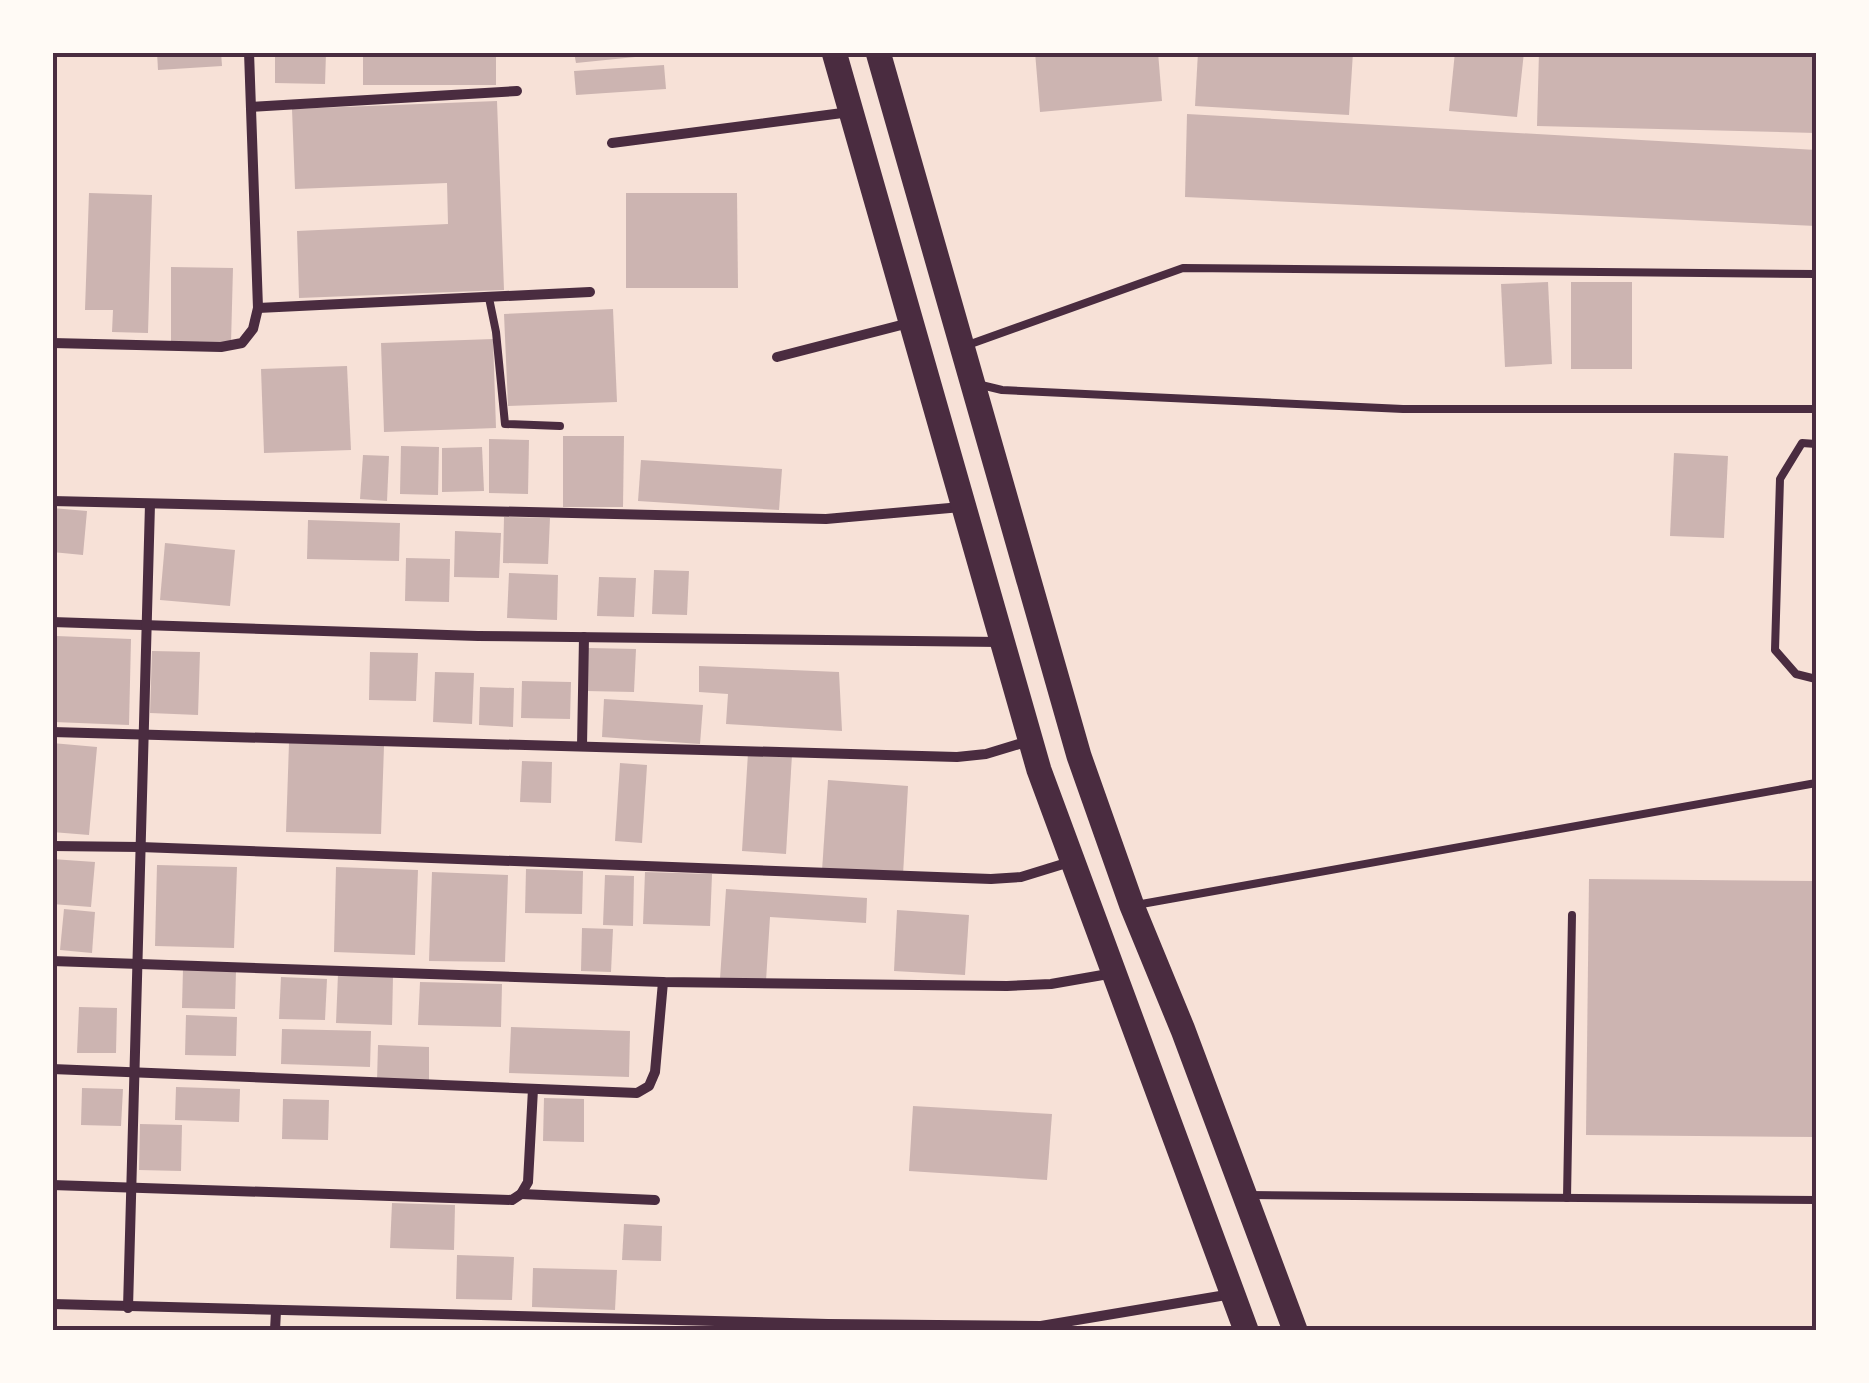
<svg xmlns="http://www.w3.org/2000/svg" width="1869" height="1383" viewBox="0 0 1869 1383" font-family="Jost,sans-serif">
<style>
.building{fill:#ccb4b1}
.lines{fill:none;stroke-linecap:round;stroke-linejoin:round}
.service{stroke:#4a2c40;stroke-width:8}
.minor{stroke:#4a2c40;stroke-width:10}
.trunk{stroke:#4a2c40;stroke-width:25}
.neatline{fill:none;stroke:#4a2c40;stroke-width:4}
</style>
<rect width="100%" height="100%" fill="#f7e1d7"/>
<g class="building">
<path d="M157,52h64l1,14 -64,4z"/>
<path d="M275,52h51l-1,32 -50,-1z"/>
<rect x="363" y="52" width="133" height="33"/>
<path d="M574,52h81v3l-79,8z"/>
<path d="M1035,52h123l4,49 -122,11z"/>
<path d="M1198,52h155l-4,63 -154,-9z"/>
<path d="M1455,52h69l-7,65 -68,-6z"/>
<path d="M1539,52h277v81l-279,-7z"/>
<path d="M664,65l2,24 -90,6 -2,-24z"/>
<path d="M497,101l7,189 -205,8 -2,-67 151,-7 -1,-41 -152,6 -3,-80z"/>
<path d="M1187,114l629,36v76l-631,-29z"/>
<path d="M89,193l63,2 -4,138 -36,-1 1,-22h-28z"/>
<path d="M626,193h111l1,95h-112z"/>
<path d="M171,267l62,1 -2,75 -60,-1z"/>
<path d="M1548,282l4,82 -47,3 -4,-83z"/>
<rect x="1571" y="282" width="61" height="87"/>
<path d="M613,309l4,93 -109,4 -4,-92z"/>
<path d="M493,339l3,89 -112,4 -3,-89z"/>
<path d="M347,366l4,84 -87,3 -3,-84z"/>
<path d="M563,436h61l-1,71h-60z"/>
<path d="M489,439l40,1 -1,54 -39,-1z"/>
<path d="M401,446l38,1 -1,48 -38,-1z"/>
<path d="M482,447l2,44 -42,1v-44z"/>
<path d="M1674,453l54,3 -4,82 -54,-2z"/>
<path d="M363,455l26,1 -2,45 -27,-2z"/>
<path d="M641,460l141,9 -3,41 -141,-9z"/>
<path d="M52,508l35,3 -4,44 -31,-3z"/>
<path d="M504,517l46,1 -2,46 -45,-1z"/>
<path d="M308,520l92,3 -1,38 -92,-2z"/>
<path d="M455,531l46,2 -2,45 -45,-1z"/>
<path d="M165,543l70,7 -5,56 -70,-6z"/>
<path d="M406,558l44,1 -1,43 -44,-1z"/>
<path d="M654,570l35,1 -2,44 -35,-1z"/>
<path d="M509,573l49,2 -1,45 -50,-2z"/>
<path d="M599,577l37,1 -2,39 -37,-1z"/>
<path d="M56,636l75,3 -2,86 -75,-3z"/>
<path d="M588,648l48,1 -2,43 -48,-1z"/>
<path d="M152,651l48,1 -2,63 -48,-2z"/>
<path d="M370,652l48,1 -2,48 -47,-1z"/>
<path d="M699,666l140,6 3,59 -116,-7 2,-30 -29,-2z"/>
<path d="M435,672l39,1 -2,51 -39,-2z"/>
<path d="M522,681l49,1 -1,37 -49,-1z"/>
<path d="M480,687l34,1 -1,39 -34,-2z"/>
<path d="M604,699l99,6 -3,39 -98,-7z"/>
<path d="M52,743l45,4 -8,88 -37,-3z"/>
<path d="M289,743l95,3 -3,88 -95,-2z"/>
<path d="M748,753l44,2 -6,99 -44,-3z"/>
<path d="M522,761l30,1 -1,41 -31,-1z"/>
<path d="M620,763l27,2 -5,78 -27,-2z"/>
<path d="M828,780l80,6 -5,89 -81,-4z"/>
<path d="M52,859l43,3 -4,45 -39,-3z"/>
<path d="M157,865l80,2 -3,81 -79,-2z"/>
<path d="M336,867l82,3 -3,85 -81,-3z"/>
<path d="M526,869l57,2 -1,43 -57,-1z"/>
<path d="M432,872l76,3 -3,87 -76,-1z"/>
<path d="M645,872l67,2 -2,52 -67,-2z"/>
<path d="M605,875l29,1 -1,50 -30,-1z"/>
<path d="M1589,879l227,2v256l-230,-2z"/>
<path d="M726,889l141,9 -1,25 -96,-6 -4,64 -46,-2z"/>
<path d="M64,909l31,3 -3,41 -32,-3z"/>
<path d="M897,910l72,5 -4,60 -71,-4z"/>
<path d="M582,928l31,1 -2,43 -30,-1z"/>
<path d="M183,969l53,2 -1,38 -53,-1z"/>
<path d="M338,974l55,2 -1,49 -56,-2z"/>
<path d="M281,977l46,2 -2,41 -46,-1z"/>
<path d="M420,982l82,2 -1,43 -83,-2z"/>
<path d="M79,1007l38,1 -1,45h-39z"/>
<path d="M186,1015l51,2 -1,39 -51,-1z"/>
<path d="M511,1027l119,4 -1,46 -120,-4z"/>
<path d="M282,1029l89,2 -1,36 -89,-3z"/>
<path d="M378,1045l51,2v35l-52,-1z"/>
<path d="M176,1087l64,2 -1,33 -64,-2z"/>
<path d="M82,1088l41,1 -2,37 -40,-1z"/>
<path d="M544,1098l40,1v43l-41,-1z"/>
<path d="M283,1099l46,1 -1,40 -46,-1z"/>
<path d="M913,1106l139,8 -5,66 -138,-9z"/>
<path d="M140,1124l42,1 -1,46 -42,-1z"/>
<path d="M392,1203l63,2 -1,45 -64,-2z"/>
<path d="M624,1224l38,2 -1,35 -39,-1z"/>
<path d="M457,1255l57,2 -2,43 -56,-1z"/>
<path d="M533,1268l84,2 -2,40 -83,-3z"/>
</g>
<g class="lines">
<g class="service">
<path d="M489,298l7,34 9,92 55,2"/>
<path d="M965,346l218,-78 633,6"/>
<path d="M977,384l25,6 401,19h413"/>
<path d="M1816,444l-14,-1 -22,36 -5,171 21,24 20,5"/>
<path d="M1136,905l680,-122"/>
<path d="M1249,1195l567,5"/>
<path d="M1567,1198l5,-283"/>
</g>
<g class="minor">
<path d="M251,107l266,-16"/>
<path d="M612,143l238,-31"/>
<path d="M258,308l332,-16"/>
<path d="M52,343l169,4 21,-4 11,-14 5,-21 -9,-256"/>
<path d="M777,357l132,-34"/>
<path d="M52,501l774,18 135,-12"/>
<path d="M52,622l426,14 522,6"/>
<path d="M52,732l905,25 29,-3 43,-13"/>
<path d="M582,746l2,-109"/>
<path d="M52,846l88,1 851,32 30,-2 52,-16"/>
<path d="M52,961l611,21 344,4 44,-2 63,-11"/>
<path d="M52,1069l585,24 12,-7 6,-14 8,-90"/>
<path d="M52,1185l460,15 9,-6 7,-12 5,-93"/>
<path d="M521,1194l134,6"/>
<path d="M52,1304l776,20 213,2 191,-32"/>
<path d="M128,1308l22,-804"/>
<path d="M275,1330l1,-19"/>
</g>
<g class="trunk">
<path d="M834,52l205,718 207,560"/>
<path d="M878,52l201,704 53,150 51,124 112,300"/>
</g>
</g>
<rect width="1869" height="1383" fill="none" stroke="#fffaf5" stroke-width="110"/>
<rect x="55" y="55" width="1759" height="1273" class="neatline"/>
</svg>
